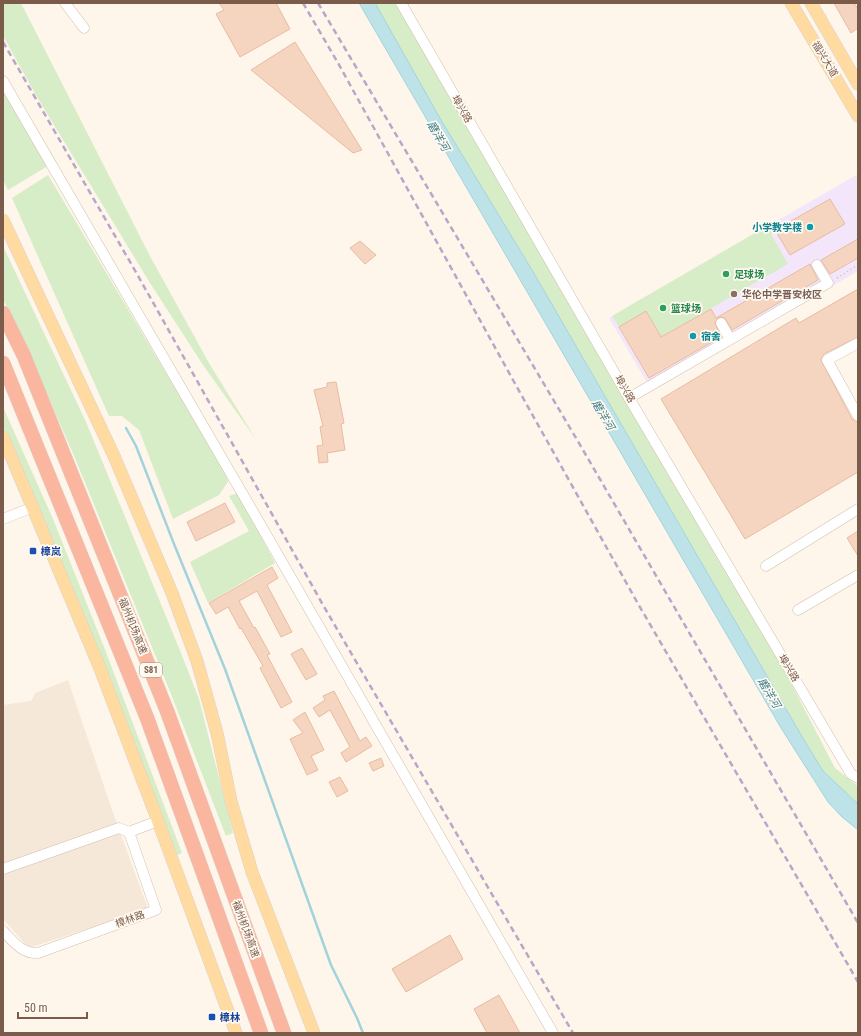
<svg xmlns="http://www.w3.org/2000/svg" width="861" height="1036" viewBox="0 0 861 1036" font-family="'Roboto Condensed','Noto Sans SC',sans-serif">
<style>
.residential{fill:#f6e8d8}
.education{fill:#f3e6fb}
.green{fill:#d7edc7}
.water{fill:#bde3e9;stroke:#a2d3dc}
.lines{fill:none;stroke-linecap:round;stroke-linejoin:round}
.stream{stroke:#a2d3dc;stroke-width:2.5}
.building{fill:#f5d5c0;stroke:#e9bba0}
.minor-casing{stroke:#d2beae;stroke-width:11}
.major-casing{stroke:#dad1cd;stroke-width:13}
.highway-casing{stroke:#dad1cd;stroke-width:15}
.path{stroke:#dbb8a2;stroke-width:1.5;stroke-dasharray:1 3;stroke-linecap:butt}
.minor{stroke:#fff;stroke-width:10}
.major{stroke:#ffdba1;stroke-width:12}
.highway{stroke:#fab69f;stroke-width:14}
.rail{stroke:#b9a6ca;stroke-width:2.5;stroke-dasharray:6 4;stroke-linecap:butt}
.culture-dot{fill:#0f9aa8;stroke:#fffaf2;stroke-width:1.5}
.leisure-dot{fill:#2e9e5b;stroke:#fffaf2;stroke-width:1.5}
.education-dot{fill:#8d6e63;stroke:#fffaf2;stroke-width:1.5}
.transit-dot{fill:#1a4fb4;stroke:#fffaf2;stroke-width:1.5}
.labels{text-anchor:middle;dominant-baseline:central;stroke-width:3.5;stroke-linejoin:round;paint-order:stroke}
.shield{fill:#fffaf2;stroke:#a38b7d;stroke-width:1}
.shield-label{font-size:9px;font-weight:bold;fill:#7b5c4b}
.street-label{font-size:10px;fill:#7b5c4b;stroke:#fffaf2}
.culture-label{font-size:10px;font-weight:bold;fill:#0d838f;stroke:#fffaf2;text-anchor:end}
.leisure-label{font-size:10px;font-weight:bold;fill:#27864d;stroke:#fffaf2;text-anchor:start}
.education-label{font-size:10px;font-weight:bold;fill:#785e54;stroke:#fffaf2;text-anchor:start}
.transit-label{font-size:10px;font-weight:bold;fill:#164399;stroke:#fffaf2;text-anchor:start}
.water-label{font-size:11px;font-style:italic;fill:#3f7c88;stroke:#fffaf2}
</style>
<rect width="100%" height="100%" fill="#fef6ea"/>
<path class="residential" d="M68,680l44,130 36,99 -119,39 -26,-29v-214l28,-4 4,-8z"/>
<path class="education" d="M858,174v97l-206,120 -43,-73z"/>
<g class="green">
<path d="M3,3h18l130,255 58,105 48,78 -54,-76 -53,-82 -113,-186 -34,-61z"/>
<path d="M375,3h23l380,655 57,110 23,18v18l-35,-33 -19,-31 -272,-470 -91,-150z"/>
<path d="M3,73l53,88 -48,29 -5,-10z"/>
<path d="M48,175l178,299 2,8 -9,13 -46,24 -34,-89 -17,-14h-13l-97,-218z"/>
<path d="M767,226l1,3 1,-1 3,4 -1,2 17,30 -127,73 -15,-26 -27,16 -7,-11z"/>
<path d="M3,246l83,176 93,226 20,51 34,134 -7,3 -55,-142 -96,-236 -42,-96 -30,-63z"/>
<path d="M3,407l50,112 51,128 78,206 -5,2 -26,-69 -116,-287 -32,-72z"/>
<path d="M238,493l37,70 -67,40 -18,-41 59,-31 -20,-35z"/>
</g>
<path class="water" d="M359,3h16l66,117 91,150 272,470 19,31 35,33v26l-16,-13 -14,-15 -47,-74z"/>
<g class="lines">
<path class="stream" d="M126,428l10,18 38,98 51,125 106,296 26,53 6,15"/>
</g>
<g class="building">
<path d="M219,3h57l14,26 -50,28 -24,-43 8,-4z"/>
<path d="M834,3h20l4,6v19l-7,5z"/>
<path d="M295,42l67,108 -9,3 -102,-83z"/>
<path d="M830,199l15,25 -55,31 -15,-25z"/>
<path d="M858,239v19l-28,16 -9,-14z"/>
<path d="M360,241l16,14 -11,9 -3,-3 -12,-13z"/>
<path d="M810,264l8,16 -86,50 -7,-12 -4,-1 -3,1 -3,5 6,14 -72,41 -30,-51 27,-16 15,26 50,-28 5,9z"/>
<path d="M858,289v48l-34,17 -3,6 31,59 6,3v50l-113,67 -84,-140 135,-81 3,5z"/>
<path d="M336,382l8,41 -3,1 4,26 -18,3 1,9 -9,1 -2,-17 6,-1 -3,-18 3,-1 -9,-36 13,-3v-4z"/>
<path d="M225,503l10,19 -39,19 -9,-19z"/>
<path d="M858,531v25l-11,-18z"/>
<path d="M272,567l6,11 -11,7 25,47 -11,5 -24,-46 -18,10 15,27 1,-1 15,27 -3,1 25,47 -11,6 -21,-40 3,-2 -22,-38 -1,1 -12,-22 -12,7 -7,-11z"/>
<path d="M302,648l15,26 -11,6 -15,-26z"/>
<path d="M334,691l26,50 6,-4 6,9 -26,16 -5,-9 9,-6 -20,-37 -11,7 -6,-9 12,-8 -2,-4z"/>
<path d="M305,712l19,38 -13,6 7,14 -11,5 -17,-36 13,-6 -10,-13z"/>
<path d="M381,758l3,8 -11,5 -4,-8z"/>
<path d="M340,777l8,14 -11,6 -8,-15z"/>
<path d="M450,935l13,24 -57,33 -14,-23z"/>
<path d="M499,995l21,38h-33l-13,-24z"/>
</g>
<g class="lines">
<defs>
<g id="minor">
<path d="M65,3l19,25"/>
<path d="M401,3l228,395 222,376 7,4"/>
<path d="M3,81l249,429 301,523"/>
<path d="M721,323l9,16"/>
<path d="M858,343l-31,17 31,56"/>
<path d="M629,398l199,-115 -11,-18"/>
<path d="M3,519l30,-12"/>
<path d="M766,566l92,-57"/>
<path d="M798,610l60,-35"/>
<path d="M3,869l116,-41 10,4"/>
<path d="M3,931c10,10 19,23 35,22l118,-43 -27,-78 29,-11"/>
</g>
<g id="major">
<path d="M791,3l67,113"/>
<path d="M811,3l47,81"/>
<path d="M3,220l111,236 58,137 25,68 20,72 14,68 21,71 62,161"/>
<path d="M3,437l96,229 59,155 78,212"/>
</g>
<g id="highway">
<path d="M3,313l21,43 143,355 117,322"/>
<path d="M3,363l144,355 114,315"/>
</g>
</defs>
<use href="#minor" class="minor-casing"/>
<use href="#major" class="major-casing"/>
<use href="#highway" class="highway-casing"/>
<path class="path" d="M837,278l21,-13"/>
<use href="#minor" class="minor"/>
<use href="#major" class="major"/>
<use href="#highway" class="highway"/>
<g class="rail">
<path d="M303,3l35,60 175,317 124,222 221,380"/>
<path d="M318,3l258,435 282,485"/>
<path d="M3,42l134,232 186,331 250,428"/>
</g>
</g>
<g class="culture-dot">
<circle cx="810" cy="227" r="4"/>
<circle cx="693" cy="336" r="4"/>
</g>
<g class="leisure-dot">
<circle cx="726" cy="274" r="4"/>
<circle cx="663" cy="308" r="4"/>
</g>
<circle class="education-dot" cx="734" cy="294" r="4"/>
<g class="transit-dot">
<rect x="29" y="547" width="8" height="8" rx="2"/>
<rect x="208" y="1013" width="8" height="8" rx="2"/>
</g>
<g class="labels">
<rect class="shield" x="140" y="663" width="22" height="14" rx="3"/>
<g class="shield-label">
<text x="151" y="670">S81</text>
</g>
<g class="street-label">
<text transform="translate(825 59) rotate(59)">福兴大道</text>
<text transform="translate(462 109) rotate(60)">埠兴路</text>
<text transform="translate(625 389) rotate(60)">埠兴路</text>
<text transform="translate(133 626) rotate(68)">福州机场高速</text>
<text transform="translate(789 668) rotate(59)">埠兴路</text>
<text transform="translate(130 919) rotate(-20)">樟林路</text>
<text transform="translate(246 929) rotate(70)">福州机场高速</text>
</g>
<g class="culture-label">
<text x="802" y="227">小学教学楼</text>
<text x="701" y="336" text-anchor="start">宿舍</text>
</g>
<g class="leisure-label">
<text x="734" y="274">足球场</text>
<text x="671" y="308">篮球场</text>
</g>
<g class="education-label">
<text x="742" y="294">华伦中学晋安校区</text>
</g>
<g class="transit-label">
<text x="41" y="551">樟岚</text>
<text x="220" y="1017">樟林</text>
</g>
<g class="water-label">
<text transform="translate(438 136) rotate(60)">磨洋河</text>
<text transform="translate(603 415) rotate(59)">磨洋河</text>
<text transform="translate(769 693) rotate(59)">磨洋河</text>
</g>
</g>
<rect width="861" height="1036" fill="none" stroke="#7b5c4b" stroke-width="8"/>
<path d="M18 1012v6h69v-6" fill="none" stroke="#7b5c4b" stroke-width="2"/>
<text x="24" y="1012" font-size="12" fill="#7b5c4b" stroke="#fffaf2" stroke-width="3" paint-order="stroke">50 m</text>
</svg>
